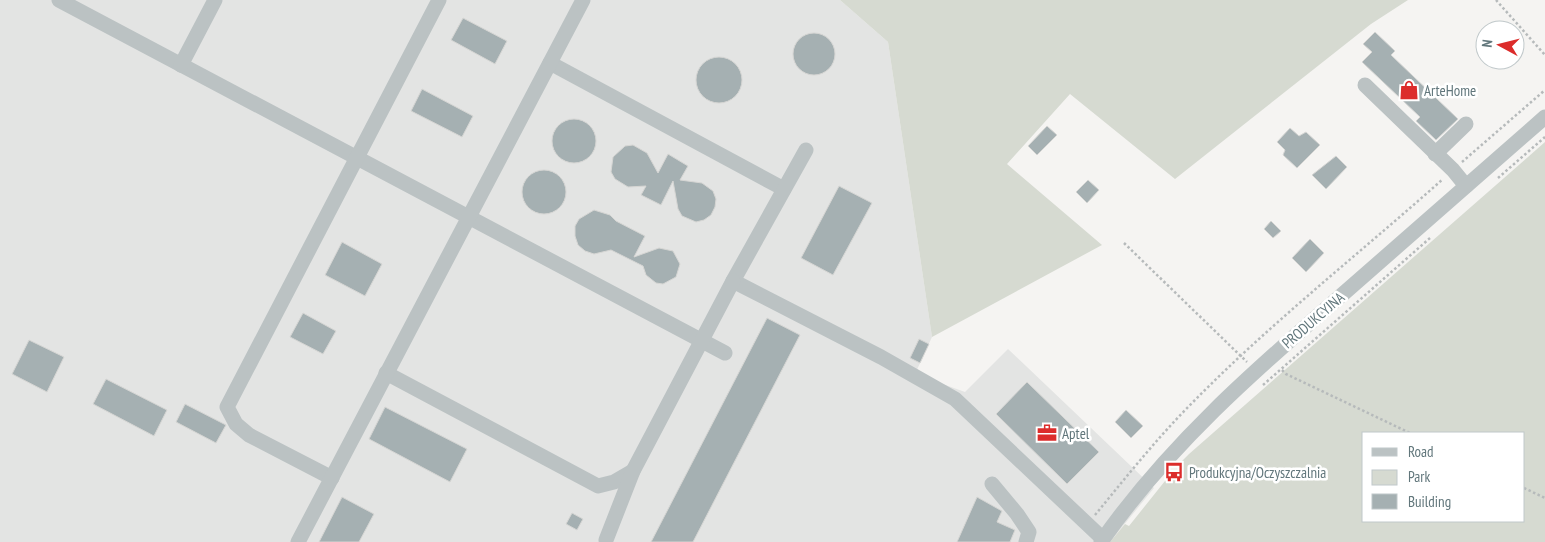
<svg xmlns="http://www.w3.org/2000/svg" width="1545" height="542" viewBox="0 0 1545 542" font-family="'PT Sans Narrow',sans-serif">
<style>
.built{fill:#e3e4e3}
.green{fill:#d6dad1;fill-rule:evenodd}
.building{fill:#a5b0b2;stroke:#d6d6d4}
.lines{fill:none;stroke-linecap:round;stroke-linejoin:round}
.path{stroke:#b6babb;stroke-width:2.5;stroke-dasharray:2.5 2.5;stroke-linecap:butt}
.minor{stroke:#bbc2c3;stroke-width:15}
.labels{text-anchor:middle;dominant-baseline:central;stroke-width:5;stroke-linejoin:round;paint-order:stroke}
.poi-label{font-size:15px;fill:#61767b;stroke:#fff;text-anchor:start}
.street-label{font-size:15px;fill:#61767b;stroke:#fff}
</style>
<rect width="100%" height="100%" fill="#f5f4f2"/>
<path class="built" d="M0,0h840l48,42 44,295 -17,37 50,18 43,-43 146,139 -44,54h-1110z"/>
<g class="green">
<path d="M840,0h568l-37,24 -196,155 -105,-85 -63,70 95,81 -170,92 -44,-295z"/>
<path d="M1545,142v400h-435l15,-18 4,2 36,-45 3,2 15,-17 -3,-3 9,-9zM1364,433h160v88h-160z"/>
</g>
<g class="building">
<path d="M463,18l44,23 -12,23 -44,-24z"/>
<path d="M1375,32l20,19 -4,4 67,64 -22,21 -20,-19 4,-4 -58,-55 10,-10 -9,-8z"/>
<circle cx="814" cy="54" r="21"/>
<circle cx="719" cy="80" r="23"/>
<path d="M422,89l51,27 -11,21 -51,-26z"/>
<circle cx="574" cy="141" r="22"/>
<path d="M1047,126l10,9 -20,20 -9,-9z"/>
<path d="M1290,128l9,8 7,-4 14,13 -23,23 -14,-13 2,-5 -8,-8z"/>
<path d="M633,145l14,8 11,20 10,-19 20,12 -8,14 22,3 11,8 3,8 -1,8 -4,8 -7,5 -8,2 -14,-6 -4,-7 -5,-28 -12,24 -20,-10 5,-9 -18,1 -13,-8 -4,-7 2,-15 12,-11z"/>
<path d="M1336,156l11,11 -21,22 -14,-14z"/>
<circle cx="544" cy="192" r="22"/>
<path d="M1088,180l11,10 -12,13 -11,-11z"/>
<path d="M839,186l33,17 -39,72 -32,-17z"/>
<path d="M594,210l16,5 6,6 29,15 -11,21 25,-9 14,3 7,13 -4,13 -13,7 -7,-1 -10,-8 -3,-9 -32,-16 -17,4 -9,-3 -7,-6 -3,-9v-10l4,-7z"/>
<path d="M1271,221l10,10 -8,7 -9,-9z"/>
<path d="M1310,239l14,14 -18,19 -14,-14z"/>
<path d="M342,242l40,22 -17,32 -40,-21z"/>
<path d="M303,313l33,18 -13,23 -33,-17z"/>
<path d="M767,318l33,17 -107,207h-42z"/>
<path d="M919,339l10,5 -9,19 -10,-5z"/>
<path d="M29,340l35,17 -17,35 -35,-18z"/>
<path d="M106,379l61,31 -13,26 -61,-32z"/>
<path d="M1027,382l72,70 -32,32 -71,-70z"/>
<path d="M185,404l41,21 -10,18 -40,-21z"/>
<path d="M385,407l82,42 -17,33 -81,-43z"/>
<path d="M1126,410l17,16 -12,12 -16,-16z"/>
<path d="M342,497l32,17 -15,28h-40z"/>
<path d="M977,497l25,14 -5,11 18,8 -5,12h-53z"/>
<path d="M572,513l11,6 -6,11 -11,-6z"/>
</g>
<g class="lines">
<g class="path">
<path d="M1496,0l49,55"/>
<path d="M1462,162l83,-72"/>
<path d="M1498,178l47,-41"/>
<path d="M1124,243l123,119"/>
<path d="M1282,370l4,4 124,59"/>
<path d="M1263,385l167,-147"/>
<path d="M1524,488l21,10"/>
<path d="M1095,515c32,-39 63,-78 99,-114 78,-79 166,-148 249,-222"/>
</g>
<g class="minor">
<path d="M59,0l666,353"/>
<path d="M550,63l234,126"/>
<path d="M181,65l34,-65"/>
<path d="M1365,85l88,85 13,16"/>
<path d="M806,150l-73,131 148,76 74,42 148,140"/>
<path d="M1435,154l31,-30"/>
<path d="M386,373l212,113 16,-4 19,-11"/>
<path d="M332,478l-83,-43 -13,-11 -9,-17 212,-407"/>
<path d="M992,484l25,30 12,18 -3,10"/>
<path d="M606,540l27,-69 100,-190"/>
<path d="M298,542l285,-542"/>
<path d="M1101,542c67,-96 154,-172 242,-248 68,-59 135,-118 202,-177"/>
</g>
</g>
<defs>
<symbol id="shop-bare" viewBox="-9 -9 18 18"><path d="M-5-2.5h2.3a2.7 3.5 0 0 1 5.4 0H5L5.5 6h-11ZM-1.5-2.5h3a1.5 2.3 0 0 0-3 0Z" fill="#dc2c2b" stroke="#fff" stroke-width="2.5" paint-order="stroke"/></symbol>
<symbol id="office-bare" viewBox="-9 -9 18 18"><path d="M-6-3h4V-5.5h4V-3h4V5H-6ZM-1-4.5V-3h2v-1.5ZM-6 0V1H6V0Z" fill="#dc2c2b" stroke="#fff" stroke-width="2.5" paint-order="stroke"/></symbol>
<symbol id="bus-bare" viewBox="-9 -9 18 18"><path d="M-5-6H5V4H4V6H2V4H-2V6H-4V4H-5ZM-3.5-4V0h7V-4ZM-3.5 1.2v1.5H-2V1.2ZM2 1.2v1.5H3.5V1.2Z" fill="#dc2c2b" stroke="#fff" stroke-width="2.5" paint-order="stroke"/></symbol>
</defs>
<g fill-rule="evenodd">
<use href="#shop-bare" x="1395" y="76" width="28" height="28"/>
<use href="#office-bare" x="1033" y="419" width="28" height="28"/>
<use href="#bus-bare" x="1160" y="458" width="28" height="28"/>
</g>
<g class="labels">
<g class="poi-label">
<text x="1424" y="90">ArteHome</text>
<text x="1062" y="433">Aptel</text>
<text x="1189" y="472">Produkcyjna/Oczyszczalnia</text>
</g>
<g class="street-label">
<text transform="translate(1313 320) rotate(-41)">PRODUKCYJNA</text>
</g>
</g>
<rect x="1362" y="432" width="162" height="90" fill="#ffffff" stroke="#c0c8ca"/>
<rect x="1372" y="448" width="25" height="8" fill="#bbc2c3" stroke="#c0c8ca"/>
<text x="1408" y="457" font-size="15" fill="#61767b">Road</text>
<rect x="1372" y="470" width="25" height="15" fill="#d6dad1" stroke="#c0c8ca"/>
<text x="1408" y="482" font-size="15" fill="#61767b">Park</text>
<rect x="1372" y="494" width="25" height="15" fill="#a5b0b2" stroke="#c0c8ca"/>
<text x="1408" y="507" font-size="15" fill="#61767b">Building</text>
<g transform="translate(1500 45) rotate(277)"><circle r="24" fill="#ffffff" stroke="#c0c8ca"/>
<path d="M0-4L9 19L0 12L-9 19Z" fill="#dc2c2b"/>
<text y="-8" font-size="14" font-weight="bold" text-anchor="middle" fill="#61767b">N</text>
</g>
</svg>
